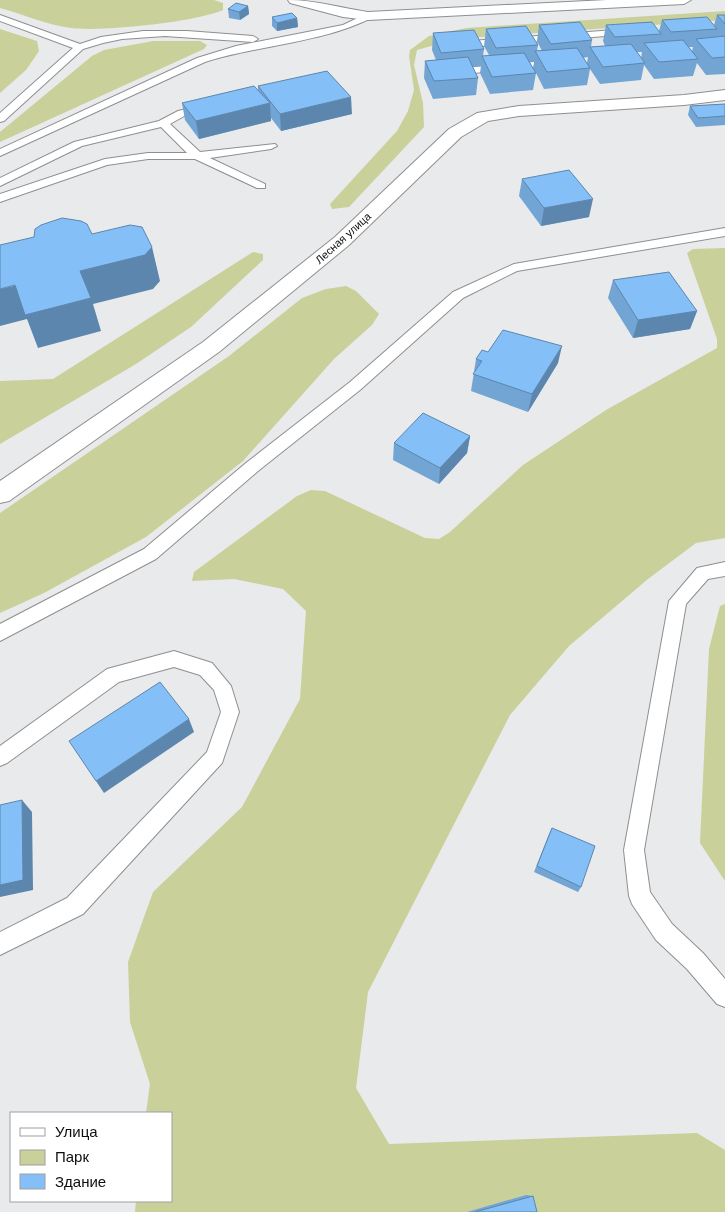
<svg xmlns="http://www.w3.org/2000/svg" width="725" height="1212" viewBox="0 0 725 1212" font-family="Helvetica,sans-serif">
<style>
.green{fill:#cad09a}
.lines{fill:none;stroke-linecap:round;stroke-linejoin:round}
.service-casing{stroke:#8e8f90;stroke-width:2}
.minor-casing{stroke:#8e8f90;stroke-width:2}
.secondary-casing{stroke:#8e8f90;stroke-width:2}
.service{fill:#fff;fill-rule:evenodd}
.minor{fill:#fff;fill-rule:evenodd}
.secondary{fill:#fff;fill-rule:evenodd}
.wall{fill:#72a5d4;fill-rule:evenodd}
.shaded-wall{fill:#5c86ad}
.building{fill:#84c0f7;stroke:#5c86ad}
.labels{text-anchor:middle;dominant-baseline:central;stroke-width:4;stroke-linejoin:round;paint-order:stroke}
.far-street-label{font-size:11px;fill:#0e0e0f;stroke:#fff}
</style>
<rect width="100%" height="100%" fill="#e9eaeb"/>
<g class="green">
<path d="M0,0h214l9,3v7c-28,12 -121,22 -152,18 -24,-3 -48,-14 -71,-20z"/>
<path d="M725,11v9l-245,17 -31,4 -32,9 -3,15 9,38 1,24 -75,80 -17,2 -2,-5 67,-73 11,-20 6,-21 -5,-34 1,-6 19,-14 37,-8z"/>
<path d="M0,29l37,12 2,10 -13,19 -26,23z"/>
<path d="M153,41h47l7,4 -3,4 -204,93v-10l92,-76 12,-6z"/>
<path d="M725,248v290l-29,5 -48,36 -79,67 -59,69 -142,277 -12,96 33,56 308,-11 28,17v62h-590l1,-11h35v-88h-25l4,-29 -20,-62 -2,-60 25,-70 89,-85 58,-108 6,-88 -23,-22 -49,-10 -42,2 2,-9 103,-76 14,-6 14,1 100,47 14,1 11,-7 73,-67 83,-55 111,-62v-9l-30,-86 6,-4z"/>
<path d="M253,252l10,2v6l-72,67 -55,37 -136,80v-63l53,-2z"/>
<path d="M346,286l10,5 23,23 -7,11 -38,34 -91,102 -97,76 -102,56 -44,20v-100l229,-157 73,-58 24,-9z"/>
<path d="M725,604v277l-25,-38 9,-194 11,-43z"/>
</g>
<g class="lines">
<defs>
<g id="service">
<path d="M368,13l5,3 -2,2c-49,25 -113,27 -166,44l-205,94v-7l197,-91 39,-12 107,-21z"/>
<path d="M0,15l80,29 21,-7 42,-6h44l66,5 5,3 -5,3 -88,-6 -43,3 -19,4 -20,6 -79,72 -4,1v-9l73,-65 -73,-27z"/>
<path d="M627,29l5,3 -2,2 -171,14 -5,-3 5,-3z"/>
<path d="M558,60l5,3 -1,2 -111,10 -5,-3 5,-3z"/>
<path d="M207,104l4,1v4l-25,6 -16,9 30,28 75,-8 2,2 -6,3 -61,9 55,26v4h-8l-62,-29h-47l-41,6 -107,37v-8l105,-35 43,-6h39l-26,-26 -79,19 -82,40v-8l74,-36 85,-21 19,-10z"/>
<path d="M725,228v8l-208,35 -54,27 -103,92 -102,81 -102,88 -156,82v-17l144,-75 102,-86 104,-81 103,-90 61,-28z"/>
<path d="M725,562v14l-17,3 -22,25 -42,246 6,42 22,32 31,29 22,26v28l-8,-3 -30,-35 -31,-29 -24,-36 -3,-8 -5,-46 45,-249 28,-33z"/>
<path d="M174,651l38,12 19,23 8,26 -17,51 -139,151 -83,41v-23l67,-34 140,-146 14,-40 -7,-22 -14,-15 -26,-8 -55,15 -112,81 -7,3v-20l107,-77z"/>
</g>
<path id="minor" d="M288,0c27,0 53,8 80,12l239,-12h84l-7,4 -316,16 -25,-3 -53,-14z"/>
<path id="secondary" d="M725,90v10l-41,5 -165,11 -31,5 -27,16 -112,108 -130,107 -210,149 -9,2v-22l203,-139 132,-105 114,-108 28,-16 42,-7 165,-11z"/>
</defs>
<use href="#service" class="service-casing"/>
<use href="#minor" class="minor-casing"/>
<use href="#secondary" class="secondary-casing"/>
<use href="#service" class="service"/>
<use href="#minor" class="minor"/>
<use href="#secondary" class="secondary"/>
</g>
<g class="wall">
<path d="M248,6l1,8 -9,6 -11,-2 -1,-9z"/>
<path d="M717,15h8v59l-19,1 -9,-12 -4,13 -39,3 -10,-14 -3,15 -41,4 -10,-15 -3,16 -43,4 -8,-16 -3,17 -43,4 -10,-21 1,-7 -9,1 6,11 -2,17 -43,4 -9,-21 1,-17 11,-1 -4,-10 1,-17 51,16 -1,7 6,-1 -5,-9 2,-17 52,16 -1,6h5l-5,-10 2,-16 53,15 -1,7 14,-1 -2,-5 3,-16 53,6 3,-11 52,5zM689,47h4l-1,4zM637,52h5l-1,6zM588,57l-1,6 -4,-5zM529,62h5l-1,6z"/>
<path d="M272,17l25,1 1,9 -21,4 -5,-5z"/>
<path d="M258,86l94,28 -71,17 -10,-13v3l-72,18 -14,-19 -3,-17 76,-13z"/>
<path d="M725,104v21l-29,2 -8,-12 2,-9z"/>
<path d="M522,179l67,38 -48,9 -22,-30z"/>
<path d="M613,280l84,31 -7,18 -57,9 -25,-40z"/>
<path d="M488,352l70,11 -30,49 -57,-21 5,-32z"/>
<path d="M470,436l-3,17 -28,31 -46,-24 1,-17z"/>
<path d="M552,828l29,59 -3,5 -44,-20 15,-38z"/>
<path d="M526,1195l7,1 4,16h-70z"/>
</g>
<g class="shaded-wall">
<path d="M248,6l1,8 -9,6 -1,-8z"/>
<path d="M297,18l1,9 -21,4v-8z"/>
<path d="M351,97l1,17 -71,17 -1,-17z"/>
<path d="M270,103l1,18 -72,18 -3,-18z"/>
<path d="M593,199l-4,18 -48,9 3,-18z"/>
<path d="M152,247l8,34 -7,8 -60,15 8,27 -63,17 -11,-29 -27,7v-37l80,-18z"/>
<path d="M697,311l-7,18 -57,9 5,-18z"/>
<path d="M562,346l-4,17 -30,49 4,-18z"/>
<path d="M470,436l-3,17 -28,31 1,-16z"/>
<path d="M189,719l5,13 -90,61 -8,-12z"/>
<path d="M22,800l10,12 1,78 -33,7v-12z"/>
</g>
<g class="building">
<path d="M236,3l12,3 -9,6 -11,-3z"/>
<path d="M292,13l5,5 -20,5 -5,-6z"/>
<path d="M717,15h8v9z"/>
<path d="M707,17l10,12 -46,3 -9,-12z"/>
<path d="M580,22l12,18 -41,4 -12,-19z"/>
<path d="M652,22l9,12 -46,3 -9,-12z"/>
<path d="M526,26l12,19 -42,3 -10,-19z"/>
<path d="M474,30l10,19 -43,4 -8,-20z"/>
<path d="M725,36v21l-13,1 -16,-19z"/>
<path d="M683,40l15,19 -39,3 -15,-19z"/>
<path d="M631,44l14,19 -42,4 -13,-20z"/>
<path d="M577,48l13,20 -43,4 -12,-21z"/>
<path d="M524,53l12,20 -44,4 -10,-21z"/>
<path d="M468,57l10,21 -44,3 -9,-20z"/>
<path d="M327,71l24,26 -71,17 -22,-28z"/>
<path d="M254,86l16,17 -74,18 -14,-18z"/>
<path d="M725,104v12l-27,2 -8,-12z"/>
<path d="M569,170l24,29 -49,9 -22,-29z"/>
<path d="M62,218l19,3 6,3 5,10 38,-9 12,2 10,20 -7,8 -65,16 11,27 -66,17 -10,-30 -15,4v-44l34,-8 1,-8 6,-4z"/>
<path d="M669,272l28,39 -59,9 -25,-40z"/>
<path d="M503,330l59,16 -30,48 -59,-20 9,-13 -6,-2 6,-9 6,2z"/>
<path d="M423,413l47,23 -30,32 -46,-25z"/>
<path d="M160,682l29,37 -93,62 -27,-40z"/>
<path d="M22,800l1,80 -23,5v-80z"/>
<path d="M552,828l43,18 -14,41 -44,-21z"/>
<path d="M533,1196l4,16h-62z"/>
</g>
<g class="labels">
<g class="far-street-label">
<text transform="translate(343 238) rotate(-42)">Лесная улица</text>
</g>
</g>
<rect x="10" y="1112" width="162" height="90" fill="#ffffff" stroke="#9f9f9f"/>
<rect x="20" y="1128" width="25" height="8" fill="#ffffff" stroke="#9f9f9f"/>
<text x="55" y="1137" font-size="15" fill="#0e0e0f">Улица</text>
<rect x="20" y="1150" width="25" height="15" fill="#cad09a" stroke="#9f9f9f"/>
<text x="55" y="1162" font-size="15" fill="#0e0e0f">Парк</text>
<rect x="20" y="1174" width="25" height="15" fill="#84c0f7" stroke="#9f9f9f"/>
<text x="55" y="1187" font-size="15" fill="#0e0e0f">Здание</text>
</svg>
